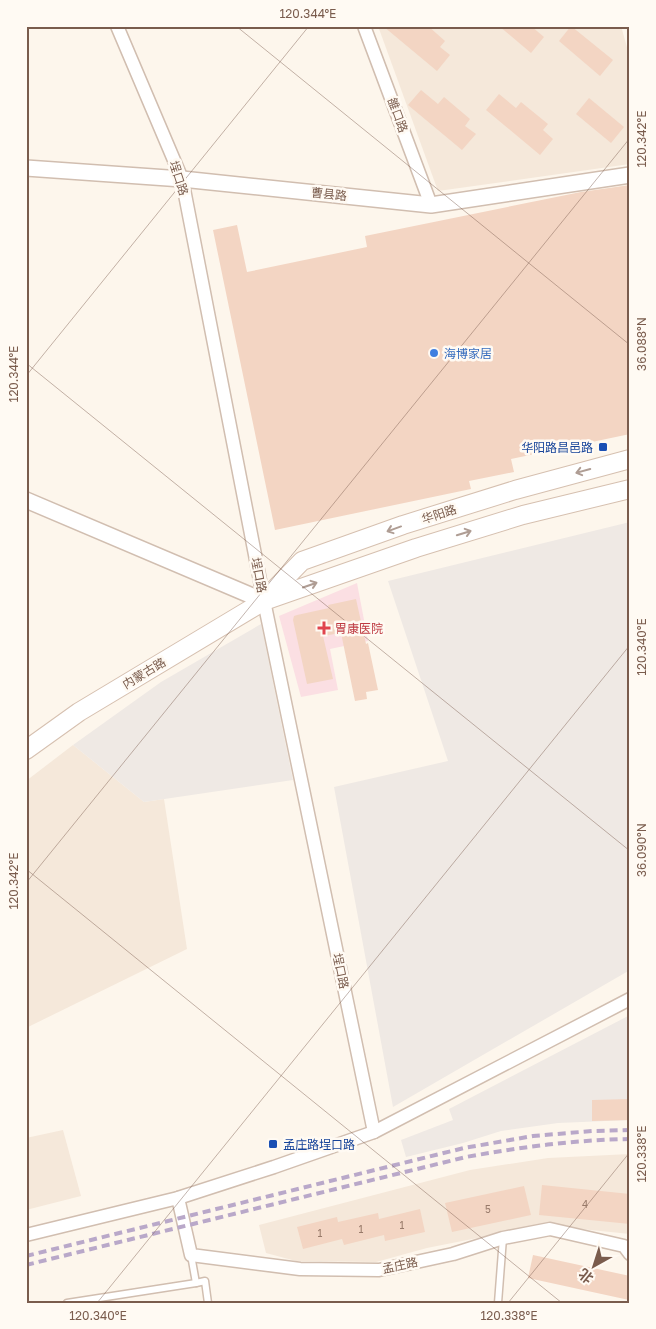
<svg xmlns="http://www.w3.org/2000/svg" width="656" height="1329" viewBox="0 0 656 1329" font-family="'Golos Text','Noto Sans SC',sans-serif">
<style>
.residential{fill:#f5e8da}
.industrial{fill:#efe9e4}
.medical{fill:#fbdfe3}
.building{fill:#f3d5c3}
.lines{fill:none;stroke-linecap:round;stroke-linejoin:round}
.service-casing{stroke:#d1beb0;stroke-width:9}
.minor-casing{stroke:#d1beb0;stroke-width:15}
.tertiary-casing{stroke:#d1beb0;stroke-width:18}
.secondary-casing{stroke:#d6c0b0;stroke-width:20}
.service{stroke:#fff;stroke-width:6}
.minor{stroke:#fff;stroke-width:12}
.tertiary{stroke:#fff;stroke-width:15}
.secondary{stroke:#fff;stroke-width:18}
.rail{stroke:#b9a8c9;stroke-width:4;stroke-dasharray:8 5;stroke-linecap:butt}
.oneway{stroke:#af9d94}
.ticks{fill:none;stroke:#7a5c4d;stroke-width:1;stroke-opacity:0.45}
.shop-dot{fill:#3f7fe0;stroke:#fffaf3;stroke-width:2}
.transit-dot{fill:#1a4fb4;stroke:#fffaf3;stroke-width:2}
.health-dot{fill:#e0444e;stroke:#fffaf3;stroke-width:2}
.labels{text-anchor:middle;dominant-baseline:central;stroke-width:5;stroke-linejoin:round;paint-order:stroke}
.number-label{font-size:10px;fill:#987a6a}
.street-label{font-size:12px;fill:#7a5c4d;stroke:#fffaf3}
.shop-label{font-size:12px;fill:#366cbe;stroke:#fffaf3;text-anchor:start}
.transit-label{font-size:12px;fill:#164399;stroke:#fffaf3;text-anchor:end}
.health-label{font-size:12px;fill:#be3a42;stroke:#fffaf3;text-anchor:start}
.neatline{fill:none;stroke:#7a5c4d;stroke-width:2}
.ticks-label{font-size:12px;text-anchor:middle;fill:#7a5c4d}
</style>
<rect width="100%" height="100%" fill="#fdf6ec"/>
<g class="residential">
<path d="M378,26h243l9,32v106l-192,27z"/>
<path d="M73,745l71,57 20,-3 23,150 -161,79v-247z"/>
<path d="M63,1130l18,66 -55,14v-72z"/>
<path d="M630,1154v80l-88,-9 -115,23 -51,14 -80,-1 -30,-8 -7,-28 211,-55 78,-12z"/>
</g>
<g class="industrial">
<path d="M630,522v448l-237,137 -59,-320 114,-26 -60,-180z"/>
<path d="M261,624l32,156 -149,22 -71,-57 88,-63z"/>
<path d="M630,1015v105l-72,3 -57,8 -38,12 -57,14 -5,-17 52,-20 -4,-11z"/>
</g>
<path class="medical" d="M357,583l11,58 -38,8 8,41 -37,7 -22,-81z"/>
<g class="building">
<path d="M383,26h45l17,15 -5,6 10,8 -13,16z"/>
<path d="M499,26h32l13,11 -13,16z"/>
<path d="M571,26l42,34 -13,16 -41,-35z"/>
<path d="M421,90l17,14 6,-7 26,22 -5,7 11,8 -14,16 -54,-45z"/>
<path d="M499,94l17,14 5,-6 27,22 -5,6 10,9 -13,16 -54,-45z"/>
<path d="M589,98l35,29 -13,16 -35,-29z"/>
<path d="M630,185v249l-119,25 3,13 -45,9 2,8 -196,41 -62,-300 24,-5 10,47 120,-25 -2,-11 216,-44z"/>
<path d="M356,599l10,45 2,-1 10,47 -12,2 1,7 -12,2 -14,-68 -18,3 10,43 -26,5 -14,-64 1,-4 3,-1 32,-7 -1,-3z"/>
<path d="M630,1099v21l-38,1v-21z"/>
<path d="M542,1185l88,9v30l-91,-9z"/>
<path d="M524,1186l7,29 -79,17 -7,-29z"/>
<path d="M420,1209l5,23 -40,9 -1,-6 -40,10 -2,-6 -39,10 -6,-22 40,-10 1,5 40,-9 1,6z"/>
<path d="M533,1255l97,21 -1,24 -101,-22z"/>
</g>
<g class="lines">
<defs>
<g id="service">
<path d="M196,1283l9,-2 3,22"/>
<path d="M67,1303l129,-20 -5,-28"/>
<path d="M498,1303l5,-65"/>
</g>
<g id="minor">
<path d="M117,26l65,153 82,422 110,531"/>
<path d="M364,26l67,179"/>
<path d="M178,1198l13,57 109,14 79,1 74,-16 50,-16 47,-9 74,17 6,8"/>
<path d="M26,1235l152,-37 96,-31 100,-35 256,-133"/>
</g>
<g id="tertiary">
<path d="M26,168l156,11 249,26 199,-30"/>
<path d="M26,500l238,101"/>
</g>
<g id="secondary">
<path d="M266,598l36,-37 101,-36 112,-35 115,-31"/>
<path d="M26,750l53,-38 185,-111 152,-53 107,-33 107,-26"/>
</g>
</defs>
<use href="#service" class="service-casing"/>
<use href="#minor" class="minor-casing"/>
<use href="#tertiary" class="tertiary-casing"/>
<use href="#secondary" class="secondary-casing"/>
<use href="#service" class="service"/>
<use href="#minor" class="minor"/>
<use href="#tertiary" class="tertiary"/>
<use href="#secondary" class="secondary"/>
<g class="rail">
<path d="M26,1256l438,-108 69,-12 59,-5 38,-1"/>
<path d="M26,1265l440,-108c56,-10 107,-17 164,-18"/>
</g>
</g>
<defs><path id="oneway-shaft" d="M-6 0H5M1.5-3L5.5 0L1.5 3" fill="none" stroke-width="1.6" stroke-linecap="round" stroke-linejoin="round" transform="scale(1.25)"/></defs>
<g class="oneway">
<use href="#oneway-shaft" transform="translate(583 471) rotate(165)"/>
<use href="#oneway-shaft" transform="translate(394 529) rotate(160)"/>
<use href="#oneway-shaft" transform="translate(464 533) rotate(-17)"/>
<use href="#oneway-shaft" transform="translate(310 585) rotate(-19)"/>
</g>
<path class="ticks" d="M236,26l394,319M26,363l604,488M26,376l283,-350M26,869l536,434M26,883l604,-745M97,1303l533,-658M508,1303l122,-151"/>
<circle class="shop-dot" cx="434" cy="353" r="5"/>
<g class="transit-dot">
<rect x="598" y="442" width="10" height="10" rx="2.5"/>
<rect x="268" y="1139" width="10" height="10" rx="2.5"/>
</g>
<path class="health-dot" d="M321.5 620.5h5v5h5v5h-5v5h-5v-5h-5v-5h5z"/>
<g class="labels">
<g class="number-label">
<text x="585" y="1204">4</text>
<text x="488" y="1209">5</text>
<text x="402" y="1225">1</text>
<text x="361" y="1229">1</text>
<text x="320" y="1233">1</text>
</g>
<g class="street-label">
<text transform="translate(398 115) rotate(70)">雒口路</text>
<text transform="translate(179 178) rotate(72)">埕口路</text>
<text transform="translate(329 194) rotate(6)">曹县路</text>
<text transform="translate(439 514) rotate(-18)">华阳路</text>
<text transform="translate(259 575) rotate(79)">埕口路</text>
<text transform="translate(144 673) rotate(-31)">内蒙古路</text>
<text transform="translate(341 971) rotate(78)">埕口路</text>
<text transform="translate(400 1265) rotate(-12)">孟庄路</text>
</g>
<g class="shop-label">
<text x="444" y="353">海博家居</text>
</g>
<g class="transit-label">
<text x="593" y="447">华阳路昌邑路</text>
<text x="283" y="1144" text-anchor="start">孟庄路埕口路</text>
</g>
<g class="health-label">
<text x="335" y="628">胃康医院</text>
</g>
</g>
<rect width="656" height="1329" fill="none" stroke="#fffaf3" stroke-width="55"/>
<g transform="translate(594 1266) rotate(219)" stroke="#fffaf3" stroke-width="4" paint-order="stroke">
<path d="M0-4L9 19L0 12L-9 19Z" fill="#7a5c4d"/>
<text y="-8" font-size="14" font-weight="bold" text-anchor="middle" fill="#7a5c4d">北</text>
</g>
<rect x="28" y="28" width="600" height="1274" class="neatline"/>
<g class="ticks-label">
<text x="308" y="18">120.344°E</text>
<text transform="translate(642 139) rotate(-90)" y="4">120.342°E</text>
<text transform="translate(642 344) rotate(-90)" y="4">36.088°N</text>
<text transform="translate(14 374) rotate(-90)" y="4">120.344°E</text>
<text transform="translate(642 647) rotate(-90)" y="4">120.340°E</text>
<text transform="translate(642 850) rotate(-90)" y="4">36.090°N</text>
<text transform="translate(14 881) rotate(-90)" y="4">120.342°E</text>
<text transform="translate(642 1154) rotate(-90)" y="4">120.338°E</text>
<text x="98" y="1320">120.340°E</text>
<text x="509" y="1320">120.338°E</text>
</g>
</svg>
